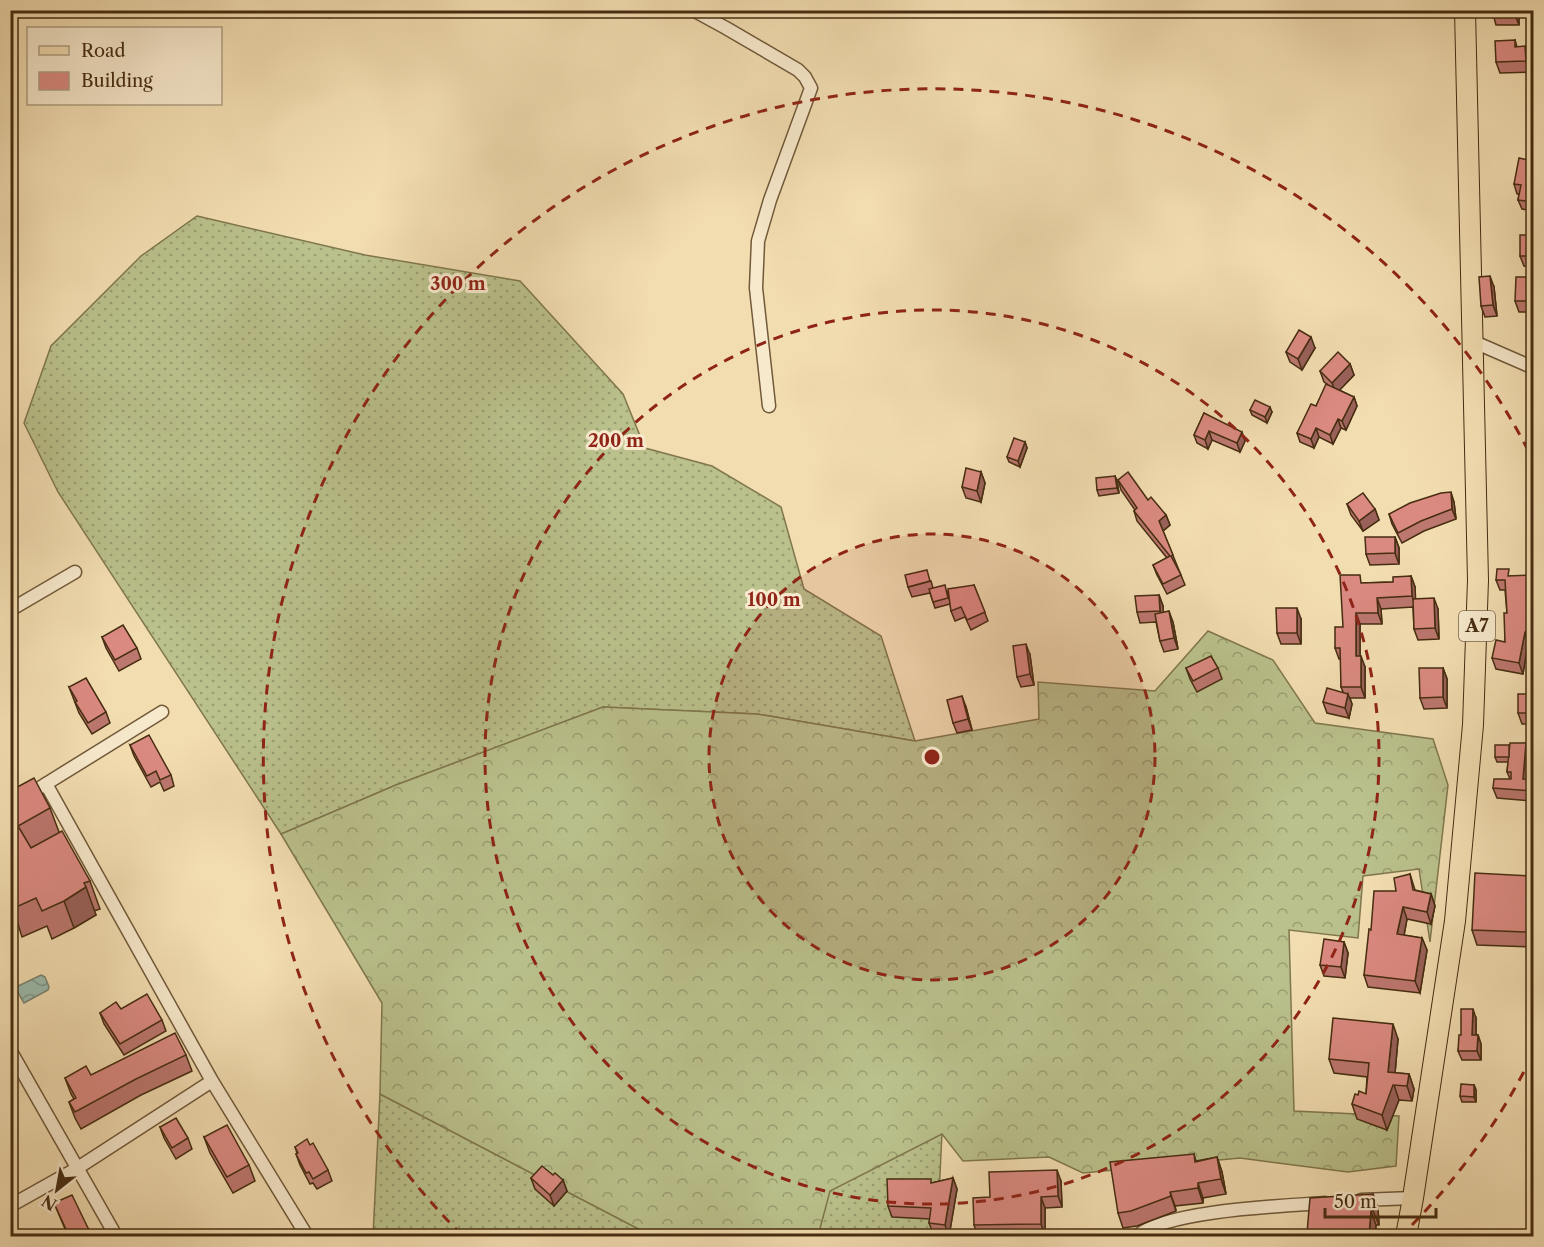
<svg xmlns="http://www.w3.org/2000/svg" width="1544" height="1247" viewBox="0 0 1544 1247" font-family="'Libre Caslon Text',serif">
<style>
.grass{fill:url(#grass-dots);stroke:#80774e;stroke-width:1.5}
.forest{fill:url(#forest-crowns);stroke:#80774e;stroke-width:1.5}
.water{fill:url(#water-waves);stroke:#79826f;stroke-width:1.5}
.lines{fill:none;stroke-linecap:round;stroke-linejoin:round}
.street-casing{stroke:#715939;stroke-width:15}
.primary-casing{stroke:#462d11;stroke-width:22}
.street{stroke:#f7e9cc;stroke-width:12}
.primary{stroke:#f2ddb1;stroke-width:20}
.wall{fill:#bc776f;stroke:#462d11;stroke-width:1.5}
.shaded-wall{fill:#99615a;stroke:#462d11;stroke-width:1.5}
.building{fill:#db8a81;stroke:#462d11;stroke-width:1.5}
.ring{fill:none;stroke:#8f2418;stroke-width:3;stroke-dasharray:10 8}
.labels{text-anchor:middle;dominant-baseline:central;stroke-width:6;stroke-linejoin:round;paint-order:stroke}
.shield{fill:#f7e9cc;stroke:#7b6549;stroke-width:1.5}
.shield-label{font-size:18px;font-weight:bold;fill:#462d11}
.centre{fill:#8f2418;stroke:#f7e9cc;stroke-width:3}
.ring-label{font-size:18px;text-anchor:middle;font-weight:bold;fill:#8f2418;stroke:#f7e9cc;stroke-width:6;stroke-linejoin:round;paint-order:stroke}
</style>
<defs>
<pattern id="grass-dots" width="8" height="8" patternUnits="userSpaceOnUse" patternTransform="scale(1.5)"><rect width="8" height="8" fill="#bac18c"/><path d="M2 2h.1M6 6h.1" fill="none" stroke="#999d71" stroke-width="1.8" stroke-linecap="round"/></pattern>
<pattern id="forest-crowns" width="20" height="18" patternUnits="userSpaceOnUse" patternTransform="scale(1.5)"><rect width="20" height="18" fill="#bac18c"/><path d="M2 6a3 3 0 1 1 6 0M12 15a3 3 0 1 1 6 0" fill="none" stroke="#999d71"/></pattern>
<pattern id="water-waves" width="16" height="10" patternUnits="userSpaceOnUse" patternTransform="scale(1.5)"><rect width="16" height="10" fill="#9bbbad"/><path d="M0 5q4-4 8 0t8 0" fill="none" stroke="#80988b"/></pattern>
</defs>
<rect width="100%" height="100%" fill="#f2ddb1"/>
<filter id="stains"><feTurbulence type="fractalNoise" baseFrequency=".00333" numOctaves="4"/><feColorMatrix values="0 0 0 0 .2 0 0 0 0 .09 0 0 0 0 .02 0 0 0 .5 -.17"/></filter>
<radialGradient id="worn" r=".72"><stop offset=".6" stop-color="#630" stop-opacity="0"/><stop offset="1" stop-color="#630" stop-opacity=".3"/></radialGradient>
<g class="grass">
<path d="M197,216l168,39 155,26 103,113 22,54 67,18 69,41 23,82 77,47 34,105 -158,-27 -154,-7 -207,78 -115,49 -223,-342 -34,-69 27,-77 90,-90z"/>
<path d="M380,1094l270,141 16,1h-293z"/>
<path d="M942,1133l-5,103h-119l11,-45 40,-41z"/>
</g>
<path class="forest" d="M1208,631l65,29 42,63 118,16 15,46 -18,157 -11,-73 -56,7 -5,62 -69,-8 5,181 105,5 -3,50 -48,6 -108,-14 -157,15 -34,-16 -86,4 -21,-27 -112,57 -12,45 -168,-1 -270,-141 2,-91 -101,-169 115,-49 207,-78 154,7 158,27 124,-22 -1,-37 117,9z"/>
<path class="water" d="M41,975l4,2 4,10 -1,3 -24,13 -8,-14 2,-3z"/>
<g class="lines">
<defs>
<g id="street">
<path d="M693,10l33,18 72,42 7,7 6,11 -41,112 -12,41 -2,47 13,118"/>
<path d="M330,11v-1"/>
<path d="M1472,341l62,27"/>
<path d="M10,610l65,-38"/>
<path d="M46,784l166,297 95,155"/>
<path d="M41,787l121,-75"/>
<path d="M10,1050l106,186"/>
<path d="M1361,1200l52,-2"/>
<path d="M10,1206l66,-37 136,-88"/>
<path d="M1137,1236c30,-26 146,-30 188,-33"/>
</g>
<path id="primary" d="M1406,1236l7,-38 42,-277 18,-196 5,-145 -13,-570"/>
</defs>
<use href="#street" class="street-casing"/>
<use href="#primary" class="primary-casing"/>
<use href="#street" class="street"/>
<use href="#primary" class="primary"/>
</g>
<g class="wall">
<path d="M1493,10h26v15h-23l-3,-11z"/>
<path d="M1515,40l2,7 12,10 1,15 -30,1 -4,-11z"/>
<path d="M1533,161v50l-11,-2 -4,-9 1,-6h-2l-3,-10z"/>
<path d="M1533,235v32l-9,-1 -4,-10z"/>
<path d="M1533,285v27h-14l-4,-11z"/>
<path d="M1494,287l3,29 -12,1 -4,-11z"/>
<path d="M1315,348l-13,22 -12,-8 -4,-10z"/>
<path d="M1350,364l4,11 -15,15 15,7 3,9 -11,24 -5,-2 -8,16 -14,-7 -5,11 -14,-6 -3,-9 19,-27 11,-22 -3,-2 -4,-11z"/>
<path d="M1250,410l22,2 -5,11 -15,-8z"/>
<path d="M1204,413l41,28 -5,11 -28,-12 -4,9 -11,-6 -3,-8z"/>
<path d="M1025,442l2,6 -7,19 -11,-5 -2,-5z"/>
<path d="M981,472l4,11 -4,19 -15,-4 -4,-11z"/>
<path d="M1533,473v24l-3,-10z"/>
<path d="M1115,476l2,5 2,12 -20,3 -2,-6z"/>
<path d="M1118,480l30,20 18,15 4,10 -7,6 22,54 -18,9 -10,-19 -4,-10 14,-7 -30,-37 -3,-10 1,-1 -14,-20z"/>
<path d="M1454,502l2,17 -32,12 -22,12 -10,-19 -3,-10z"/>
<path d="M1347,504l28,5 4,11 -16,11 -12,-16z"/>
<path d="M1395,537l4,11v16l-29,1 -4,-11z"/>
<path d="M1411,576l4,11v12l23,10 1,30 -21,1 -4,-11 -1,-22 -32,2 1,15h-22v32l5,11v31h-15l2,6 -3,14 -22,-5 -4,-11 20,-10 -2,-5v-28h-2l-4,-11 8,-21 20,-44 30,-1z"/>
<path d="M1511,576l22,6v60h-5l-5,32 -27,-5 -4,-11 13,-16 2,-29 -2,-23h-5l-4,-10z"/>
<path d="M931,581l2,7 14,3 3,11 24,-17 14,36 -17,9 -6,-13 -10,4 -4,-10 -1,-7 -15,4 -5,-15 -18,4 -4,-10z"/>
<path d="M1159,595l4,11v6l10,10 5,27 -14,3 -4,-11 -4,-19 -16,1 -3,-11z"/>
<path d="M1301,619v25h-20l-4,-11z"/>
<path d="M102,637l35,11 4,11 -22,12 -13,-23z"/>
<path d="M1030,655l4,30 -13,2 -4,-10z"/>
<path d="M1186,668h32l4,11 -25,13 -7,-13z"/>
<path d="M1443,668l4,11v29l-23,1 -4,-11z"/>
<path d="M69,687l37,25 4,11 -18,11 -13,-21z"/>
<path d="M1533,694v30h-11l-4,-11z"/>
<path d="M966,707l6,23 -15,3 -4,-10z"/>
<path d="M1526,743l3,10 -1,26 5,1v21l-36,-3 -4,-10 17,-9 -3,-7 1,-10h-11l-2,-5 14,-12z"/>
<path d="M130,745l41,30 3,11 -10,5 -4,-9 -9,5 -17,-31z"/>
<path d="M10,791l40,17 9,24 31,49 10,28 -6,2 2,4 -22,13 -22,11 -5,-13 -25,11 -5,-16 -7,3z"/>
<path d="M1533,814v32h-1l-4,-11z"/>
<path d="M1533,872v75l-56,-2 -5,-15 60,-54z"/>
<path d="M1410,874l5,16 16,4 4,12 -4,18 -24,-5 -3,16 18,3 5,12 -7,43 -52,-6 -4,-12 32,-84z"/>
<path d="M1344,942l4,11 -3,25 -21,-2 -4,-11z"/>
<path d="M121,1009l41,11 4,11 -42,24 -20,-31 -4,-11z"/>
<path d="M1476,1018v17h2l3,9v16h-19l-4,-9 3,-16z"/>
<path d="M1398,1039l-3,34 14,1 5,15 -2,12 -13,-1 -12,30 -30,-11 -5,-15 6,-9 8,-1 1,-17 -33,-4 -5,-14z"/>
<path d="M186,1055l6,16 -51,24 -60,34 -6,-11 -6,-16 5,-3 -3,-5 -6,-16 26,-3z"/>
<path d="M1474,1085l2,5v12h-14l-2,-6z"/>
<path d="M160,1127l28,11 4,11 -16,10 -12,-21z"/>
<path d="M204,1137l45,28 6,16 -22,12 -23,-40z"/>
<path d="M310,1145l18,25 4,11 -15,8 -4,-6 -3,1 -10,-19 -4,-11 1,-1 -2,-6z"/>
<path d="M1194,1154l2,7 21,-4 5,15 4,22 -23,4v5l-28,3 1,5 -39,15 -14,2 -5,-15z"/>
<path d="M553,1175l10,5 4,11 -13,15 -19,-17 -4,-11z"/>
<path d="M953,1178l4,11 -8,47 -16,-3 -4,-10 1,-4 -38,-2 -4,-11 44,-23z"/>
<path d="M1061,1181l1,26 -17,1v27l-67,1 -4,-11 16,-28z"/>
<path d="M1373,1194l5,15 1,16h-3l-1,11h-67l-1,-3z"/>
<path d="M54,1203l36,29 5,4h-27z"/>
</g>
<g class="shaded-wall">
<path d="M1515,10h4v15l-4,-10z"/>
<path d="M1525,46l4,11 1,15 -4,-11z"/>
<path d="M1490,276l4,11 3,29 -4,-11z"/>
<path d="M1530,277l3,8v24l-2,-8z"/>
<path d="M1311,337l4,11 -13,22 -4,-11z"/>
<path d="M1350,364l4,11 -18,19 -4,-11z"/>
<path d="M1354,397l3,9 -11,24 -4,-9z"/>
<path d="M1270,407l2,5 -5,11 -2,-6z"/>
<path d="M1338,419l3,9 -8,16 -3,-9z"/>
<path d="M1316,428l3,9 -5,11 -3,-9z"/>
<path d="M1209,431l3,9 -4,9 -3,-9z"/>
<path d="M1242,432l3,9 -5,11 -3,-9z"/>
<path d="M1025,442l2,6 -7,19 -2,-6z"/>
<path d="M981,472l4,11 -4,19 -4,-11z"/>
<path d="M1115,476l2,5 2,12 -2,-5z"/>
<path d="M1451,492l3,10 2,17 -4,-10z"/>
<path d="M1375,509l4,11 -16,11 -4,-10z"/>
<path d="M1166,515l4,10 -7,6 -4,-10z"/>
<path d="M1395,537l4,11v16l-4,-11z"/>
<path d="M1531,575l2,7v29z"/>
<path d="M1411,576l4,11 1,20 -4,-11z"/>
<path d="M1159,595l4,11 1,16 -4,-11z"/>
<path d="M1377,598l4,11 1,15 -4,-11z"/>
<path d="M1434,598l4,11 1,30 -4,-11z"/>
<path d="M1297,608l4,11v25l-4,-11z"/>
<path d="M1169,611l4,11 5,27 -4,-11z"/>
<path d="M1356,613l4,11v43l-4,-11z"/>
<path d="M1525,632l3,10 -5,32 -4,-11z"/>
<path d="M1026,644l4,11 4,30 -4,-11z"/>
<path d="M1361,656l4,11v31l-4,-11z"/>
<path d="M1443,668l4,11v29l-4,-11z"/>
<path d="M1348,694l4,10 -3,14 -4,-10z"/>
<path d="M962,696l4,11 6,23 -4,-11z"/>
<path d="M1526,743l3,10 -2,36 -4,-10z"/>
<path d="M86,887l10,28 -22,13 -10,-27z"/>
<path d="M1431,894l4,12 -4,18 -4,-12z"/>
<path d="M1403,907l4,12 -5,27 -5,-12z"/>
<path d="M1528,912l5,14v21l-5,-15z"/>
<path d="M1422,938l5,12 -7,43 -5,-12z"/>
<path d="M1344,942l4,11 -3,25 -4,-11z"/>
<path d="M1473,1009l3,9v26l-4,-9z"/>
<path d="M1393,1024l5,15 -4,46 5,15 -12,30 -5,-15 6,-43z"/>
<path d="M1478,1035l3,9v16l-4,-9z"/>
<path d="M1409,1074l5,15 -2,12 -5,-15z"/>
<path d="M1474,1085l2,5v12l-2,-5z"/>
<path d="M1217,1157l5,15 4,22 -5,-15z"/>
<path d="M1057,1170l4,11 1,26 -4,-11z"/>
<path d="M953,1178l4,11 -8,47 -4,-11z"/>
<path d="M563,1180l4,11 -13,15 -4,-11z"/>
<path d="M1198,1183l5,15v5l-5,-15z"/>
<path d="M1170,1192l5,14 1,5 -5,-15z"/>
<path d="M1373,1194l5,15 1,16 -6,-14z"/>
<path d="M1041,1197l4,11v27l-4,-11z"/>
<path d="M1371,1211l5,14 -1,11h-6z"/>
</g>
<g class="building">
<path d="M1493,10h22v5l-22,-1z"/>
<path d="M1515,40v7l10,-1 1,15 -30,1 -1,-21z"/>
<path d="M1519,158l14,3v41l-15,-2 3,-15 -7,-1z"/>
<rect x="1520" y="235" width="13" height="21"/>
<path d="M1490,276l3,29 -12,1 -2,-29z"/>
<path d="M1516,277h14l1,24h-16z"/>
<path d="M1299,330l12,7 -13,22 -12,-7z"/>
<path d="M1338,352l12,12 -18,19 -12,-12z"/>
<path d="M1326,384l28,13 -12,24 -4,-2 -8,16 -14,-7 -5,11 -14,-6 14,-29 5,2z"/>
<path d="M1255,400l15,7 -5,10 -15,-7z"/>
<path d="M1204,413l38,19 -5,11 -28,-12 -4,9 -11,-5z"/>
<path d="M1014,438l11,4 -7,19 -11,-4z"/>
<path d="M966,468l15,4 -4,19 -15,-4z"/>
<path d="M1128,472l20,28 3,-3 15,18 -7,6 14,34 -2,1 10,19 -18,9 -10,-19 17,-9 -36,-45 3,-3 -19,-28z"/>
<path d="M1533,473v15l-3,-1z"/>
<path d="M1115,476l2,12 -20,2 -1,-12z"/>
<path d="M1451,492l1,17 -31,12 -23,12 -9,-19 21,-11 31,-10z"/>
<path d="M1363,493l12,16 -16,12 -12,-17z"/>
<path d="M1365,537h30v16l-29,1z"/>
<path d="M1497,569h12l-1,7 23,-1 2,36v21h-8l-6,31 -27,-5 4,-18 9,2 -1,-29h3l-2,-33h-9z"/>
<path d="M927,570l3,11 -22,6 -3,-12z"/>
<path d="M1340,575h20l1,8 32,-1v-5l18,-1 1,20 -35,2 1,15h-22v43h5v31h-20l-1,-39h-5v-21h8z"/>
<path d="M945,585l3,13 -15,4 -4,-13z"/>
<path d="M974,585l11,27 -18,8 -6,-13 -10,4 -3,-22z"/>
<path d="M1159,595l1,16 -23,1 -2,-16z"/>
<path d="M1434,598l1,30 -21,1 -1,-30z"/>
<path d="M1276,608h21v25h-20z"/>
<path d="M1169,611l5,27 -14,3 -5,-27z"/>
<path d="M123,625l14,23 -22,12 -13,-23z"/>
<path d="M1026,644l4,30 -13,3 -4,-31z"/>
<path d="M1211,656l7,12 -25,13 -7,-13z"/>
<path d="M1419,668h24v29l-23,1z"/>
<path d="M86,678l20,34 -18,11 -13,-21 2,-1 -8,-14z"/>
<path d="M1327,688l21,6 -3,14 -22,-6z"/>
<rect x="1518" y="694" width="15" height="19"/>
<path d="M962,696l6,23 -15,4 -6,-23z"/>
<path d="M149,735l22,40 -11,5 -4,-9 -9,5 -17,-31z"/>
<path d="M1510,743h16l-3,36 10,1v11l-40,-3 1,-9h17v-7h-4z"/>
<rect x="1495" y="745" width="14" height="12"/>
<path d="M34,778l16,30 -32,18 13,22 31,-17 28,50 -6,2 2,4 -22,14 -22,10 -6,-13 -24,11 -2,-5v-113z"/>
<path d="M1529,814h4v22l-5,-1z"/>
<path d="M1532,872h1v40h-5v20l-56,-2 3,-57 57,3z"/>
<path d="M1410,874l3,16 18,4 -4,18 -24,-5 -6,27 25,4 -7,43 -51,-6 5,-46 2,1 3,-39h22l-2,-13z"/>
<path d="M1324,939l20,3 -3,25 -21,-2z"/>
<path d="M147,994l15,26 -42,24 -20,-31 16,-11 5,7z"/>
<path d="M1461,1009h12l-1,26h6l-1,16h-19l1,-16h2z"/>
<path d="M1333,1018l60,6 -5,48 21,2 -2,12 -14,-1 -11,30 -30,-11 3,-10 3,1 1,-4 7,3 3,-31 -40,-4z"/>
<path d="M175,1033l11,22 -50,24 -61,33 -6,-10 7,-4 -11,-20 21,-12 5,9z"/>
<path d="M1461,1084l13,1v12l-14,-1z"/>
<path d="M176,1118l12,20 -16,10 -12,-21z"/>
<path d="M227,1125l22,40 -22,12 -23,-40z"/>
<path d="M307,1139l3,6 3,-2 15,27 -15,9 -4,-7 -3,1 -10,-19 2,-1 -3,-6z"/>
<path d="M1194,1154l1,8 22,-5 4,22 -23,4v5l-28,4 1,4 -40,15 -13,2 -8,-51z"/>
<path d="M542,1166l11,9 2,-2 8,7 -13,15 -19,-17z"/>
<path d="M1057,1170l1,26 -17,1v27l-67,1 -1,-27 17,-1 -1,-25z"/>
<path d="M953,1178l-8,47 -16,-2 2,-15 -43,-2 -1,-27h44v4z"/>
<path d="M1373,1194v17h-2l-2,25h-32l-30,-3 3,-35z"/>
<path d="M72,1195l18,37 2,-1 3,5h-26l-15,-33z"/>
<path d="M1209,1232l37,3v1h-37z"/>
</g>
<circle cx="932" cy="757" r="223" fill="#8f2418" fill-opacity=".12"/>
<g class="ring">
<circle cx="932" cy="757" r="223"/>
<circle cx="932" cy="757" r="447"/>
<path d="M1532 1056A670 670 0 0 1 1402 1235M462 1235A670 670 0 1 1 1532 458"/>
</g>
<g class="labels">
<rect class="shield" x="1459" y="611" width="36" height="30" rx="4.5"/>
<g class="shield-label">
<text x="1477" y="626">A7</text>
</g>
</g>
<circle cx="932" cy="757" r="9" class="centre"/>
<g class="ring-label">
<text x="458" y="290">300 m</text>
<text x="616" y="447">200 m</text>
<text x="774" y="606">100 m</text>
</g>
<rect width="1544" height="1247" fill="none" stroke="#f2ddb1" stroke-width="36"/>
<rect x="12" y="12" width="1520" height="1223" fill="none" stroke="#462d11" stroke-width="3"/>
<rect x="18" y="18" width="1508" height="1211" fill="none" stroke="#462d11" stroke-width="1.5"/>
<rect x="27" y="27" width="195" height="78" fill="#f7e9cc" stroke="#b09e81" stroke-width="1.5"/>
<rect x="39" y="46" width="30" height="9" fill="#f2ddb1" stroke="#b09e81" stroke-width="1.5"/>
<text x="81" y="57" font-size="18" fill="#462d11">Road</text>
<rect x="39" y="72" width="30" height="18" fill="#db8a81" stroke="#b09e81" stroke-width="1.5"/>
<text x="81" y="87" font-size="18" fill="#462d11">Building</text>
<g transform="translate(57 1190) rotate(211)" stroke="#f7e9cc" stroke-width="4.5" paint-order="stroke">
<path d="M0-4.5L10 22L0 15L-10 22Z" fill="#462d11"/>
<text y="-9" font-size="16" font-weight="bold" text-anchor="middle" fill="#462d11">N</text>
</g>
<path d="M1325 1208v9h111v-9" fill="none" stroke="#462d11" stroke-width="3"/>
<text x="1334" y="1208" font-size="18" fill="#462d11" stroke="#f7e9cc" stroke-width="4.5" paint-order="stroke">50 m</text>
<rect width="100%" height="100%" filter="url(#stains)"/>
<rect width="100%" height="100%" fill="url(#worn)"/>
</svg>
